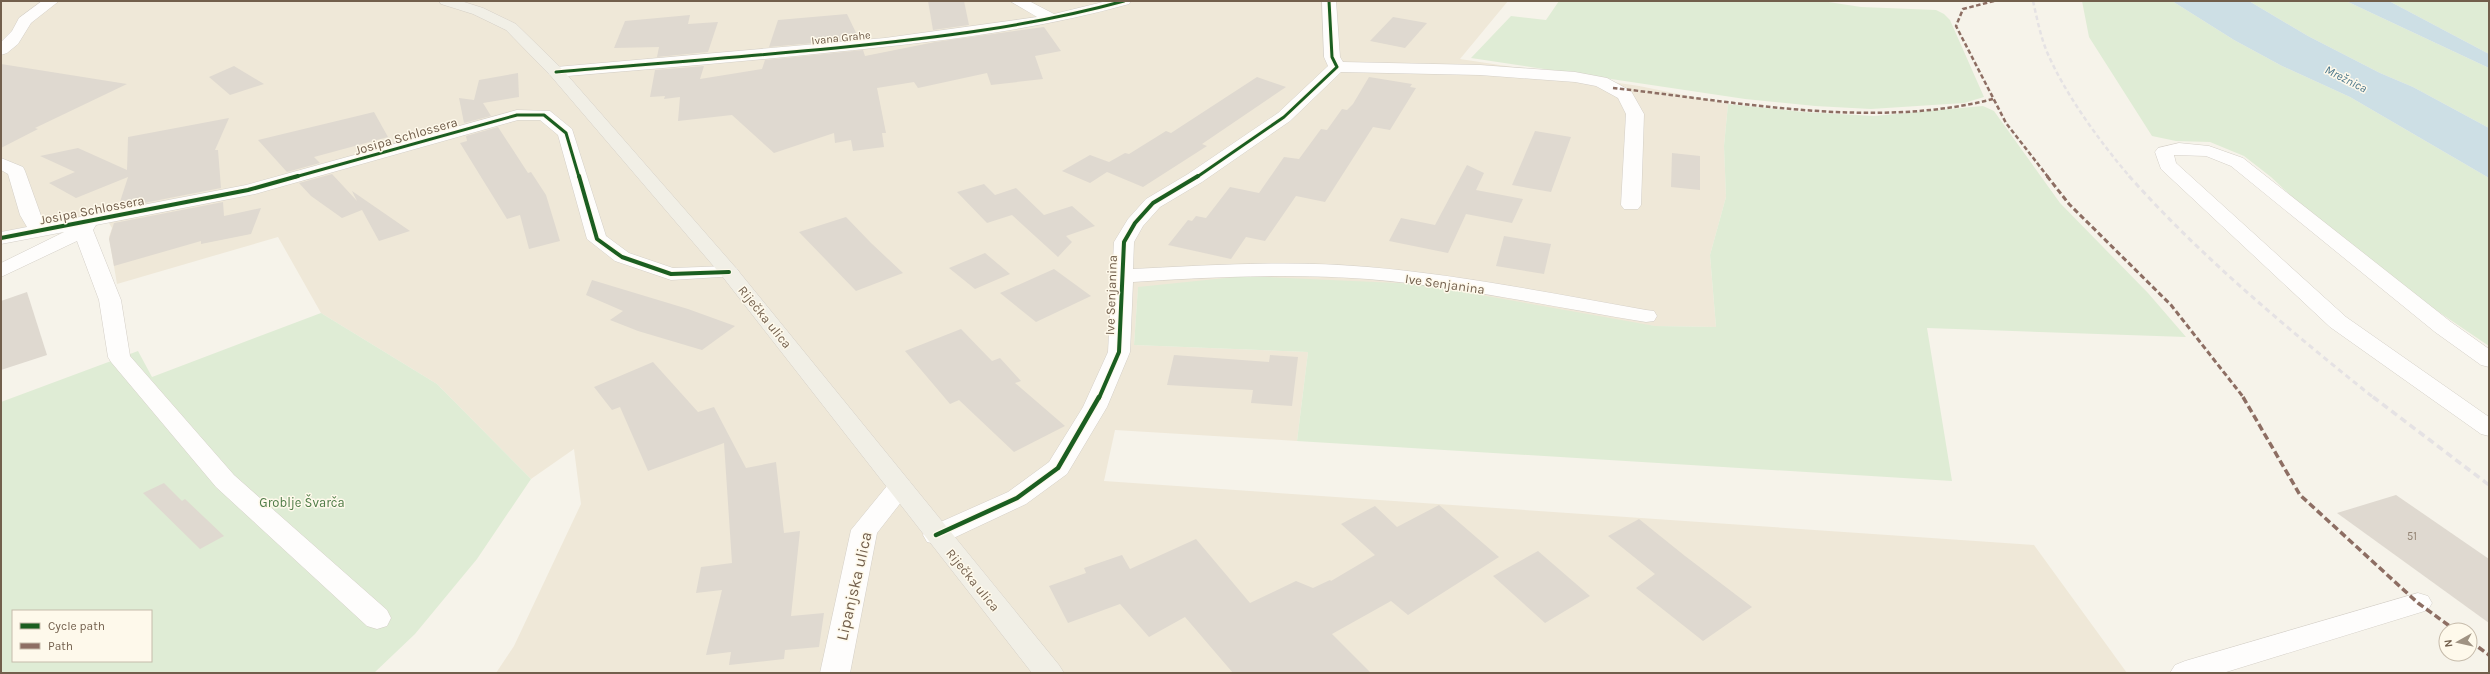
<svg xmlns="http://www.w3.org/2000/svg" width="2490" height="674" viewBox="0 0 2490 674" font-family="Karla,sans-serif">
<style>
.residential{fill:#efe8d8}
.green{fill:#dfecd5;fill-rule:evenodd}
.water{fill:#cddfe5}
.building{fill:#dfd9d0}
.lines{fill:none;stroke-linecap:round;stroke-linejoin:round}
.minor-casing{stroke:#d4cfc7;stroke-width:1}
.major-casing{stroke:#d5cfc6;stroke-width:1}
.minor{fill:#fefdfc;fill-rule:evenodd}
.major{fill:#f1efe6;fill-rule:evenodd}
.rail-far2{stroke:#e5e2e4;stroke-width:2.5;stroke-dasharray:4.5 3;stroke-linecap:butt}
.rail-far1{stroke:#e5e2e4;stroke-width:3;stroke-dasharray:5.5 4;stroke-linecap:butt}
.rail{stroke:#e5e2e4;stroke-width:3.5;stroke-dasharray:7 4.5;stroke-linecap:butt}
.quiet-far2{stroke:#8d6e63;stroke-width:2.5;stroke-dasharray:4.5 2.5;stroke-linecap:butt}
.quiet-far1{stroke:#8d6e63;stroke-width:3;stroke-dasharray:5.5 3;stroke-linecap:butt}
.quiet{stroke:#8d6e63;stroke-width:3.5;stroke-dasharray:7 3.5;stroke-linecap:butt}
.cycleway-far2-casing{stroke:#fef9eb;stroke-width:5}
.cycleway-far1-casing{stroke:#fef9eb;stroke-width:6}
.cycleway-casing{stroke:#fef9eb;stroke-width:7}
.cycleway-far2{stroke:#1b5e20;stroke-width:3}
.cycleway-far1{stroke:#1b5e20;stroke-width:4}
.cycleway{stroke:#1b5e20;stroke-width:4.5}
.labels{text-anchor:middle;dominant-baseline:central;stroke-width:3;stroke-linejoin:round;paint-order:stroke}
.far-street-label{font-size:11px;fill:#725f4c;stroke:#fef9eb}
.number-label{font-size:11px;fill:#908070}
.far-water-label{font-size:12px;font-style:italic;fill:#4b768a;stroke:#fef9eb}
.street-label{font-size:13px;fill:#725f4c;stroke:#fef9eb}
.park-label{font-size:13px;fill:#4f7c47;stroke:#fef9eb}
.near-street-label{font-size:16px;fill:#725f4c;stroke:#fef9eb}
</style>
<rect width="100%" height="100%" fill="#f6f3ea"/>
<path class="residential" d="M1,1h1507l-48,58 179,27 89,18 -4,42 2,51 -16,58 6,72 -61,-1 -517,-38 -4,57 174,7 -11,89 -182,-11 -11,51 930,64 93,128h-1631l18,-27 67,-142 -7,-55 -43,30 -94,-95 -116,-71 -43,-76 -161,47 -8,-47 3,-9 -10,-16 -101,22z"/>
<g class="green">
<path d="M1559,1h263l39,6 75,3 8,4 6,6 34,77 -20,6 -93,6 -56,-3 -70,-7 -274,-41 40,-42 35,4z"/>
<path d="M2082,1h90l62,39 48,26 68,31 139,81v168l-71,-48 -81,-59 -66,-62 -27,-21 -34,-14 -34,-1 -24,-5 -63,-99z"/>
<path d="M2249,1h97l143,67v60l-76,-41 -33,-14 -72,-37z"/>
<path d="M2389,1h100v53z"/>
<path d="M1728,104l76,8 70,4 109,-10 11,5 66,92 88,90 38,44 -259,-9 25,153 -655,-40 11,-89 -174,-7 4,-58 107,-11 174,8 236,42 61,1 -6,-72 16,-58 -2,-51z"/>
<path d="M321,313l116,71 94,95 -54,80 -62,75 -41,39h-373v-271l137,-51 14,26zM13,611h138v50h-138z"/>
</g>
<g class="water">
<path d="M2172,1h77l59,35 72,37 33,14 76,41v50l-139,-81 -68,-31 -48,-26z"/>
<path d="M2346,1h43l100,53v14z"/>
</g>
<g class="building">
<path d="M928,1h36l5,24 -36,5z"/>
<path d="M847,14l12,25 -90,8 9,-27z"/>
<path d="M690,15l-2,9 30,-2 -10,30 -51,5 2,-10 -45,1 11,-27z"/>
<path d="M1393,17l34,6 -22,25 -35,-7z"/>
<path d="M1044,27l17,24 -26,5 8,23 -52,6 -4,-12 -69,15 -4,-6 -37,6 9,45h-4l2,14 -31,4 -2,-11 -16,3 -1,-10 -60,20 -42,-38 -54,6 2,-24 -16,2 1,-3 -15,1 5,-27 49,-4 -4,13 62,-10 3,-9 98,-10 2,6 70,-14z"/>
<path d="M1,64l126,20 -92,44 3,1 -37,19z"/>
<path d="M234,66l30,18 -34,11 -21,-18z"/>
<path d="M518,73l1,24 -36,6 8,13 -27,7 -5,-25 15,2 5,-20z"/>
<path d="M1257,77l29,10 -84,57 5,2 -64,41 -36,-15 -17,11 -28,-12 28,-16 19,7 16,-9 4,1 37,-23 5,2z"/>
<path d="M1369,77l43,7 -2,3 6,1 -26,42 -17,-3 -48,75 -29,-6 -31,45 -19,-4 -15,22 -63,-14 20,-25 4,1 4,-5 10,2 24,-31 29,6 25,-36 15,2 22,-30 6,1 15,-21 5,1 6,-6z"/>
<path d="M374,112l14,25 -74,20 6,6 -33,9 -29,-32z"/>
<path d="M229,118l-14,32h3l3,38 -103,20 10,-31 -52,21 -27,-15 26,-11 -35,-16 38,-8 49,22 1,-33z"/>
<path d="M498,127l30,46 3,-1 15,23 14,46 -31,8 -9,-34 -13,4 -47,-76 7,-2 -1,-5z"/>
<path d="M1535,131l36,6 -20,55 -39,-7z"/>
<path d="M1672,153l28,3v34l-29,-3z"/>
<path d="M1467,165l17,8 -8,17 47,9 -11,24 -46,-9 -18,39 -59,-12 12,-23 34,7z"/>
<path d="M332,174l25,27 -5,-10 58,40 -31,10 -17,-31 -20,8 -31,-22 -12,-13z"/>
<path d="M984,184l11,11 21,-7 28,27 28,-9 23,20 -29,10 6,6 -14,15 -46,-42 -25,8 -30,-31z"/>
<path d="M223,202l1,14 37,-8 -10,26 -50,10v-3l-87,25 -5,-27 5,-16z"/>
<path d="M846,217l25,26 32,30 -47,18 -57,-59z"/>
<path d="M1504,236l47,8 -7,30 -48,-8z"/>
<path d="M985,253l25,21 -35,15 -26,-21z"/>
<path d="M1054,269l37,27 -55,26 -36,-29z"/>
<path d="M592,280l96,29 47,17 -33,24 -64,-19 -28,-11 13,-9 -37,-16z"/>
<path d="M27,292l20,63 -46,15v-69z"/>
<path d="M961,329l31,32 8,-3 21,23 -6,2 50,43 -51,26 -55,-52 -9,4 -45,-53z"/>
<path d="M1174,355l95,7 1,-7 28,2 -6,49 -41,-3 2,-13 -86,-5z"/>
<path d="M653,362l45,50 16,-5 32,61 30,-6 8,71 16,-2 -9,85 33,-3 -5,34 -34,3 -1,9 -55,6 2,-13 -25,3 16,-65 -26,3 5,-26 31,-4 -8,-120 -76,28 -28,-64 -8,3 -18,-23z"/>
<path d="M164,483l18,18 3,-2 39,37 -24,13 -57,-56z"/>
<path d="M2396,495l93,64v64l-152,-110z"/>
<path d="M1439,505l60,52 -91,58 -17,-14 -59,33 39,39h-138l-48,-56 -36,20 -29,-33 -52,19 -19,-37 37,-13 -2,-5 38,-13 8,14 66,-30 54,64 46,-22 17,7 17,-8 1,1 44,-26 -34,-31 34,-18 22,21z"/>
<path d="M1639,519l46,37 67,51 -49,34 -67,-53 19,-14 -47,-38z"/>
<path d="M1538,551l52,45 -45,27 -52,-47z"/>
</g>
<g class="lines">
<defs>
<g id="minor">
<path d="M42,1h17l-28,22 -13,21 -11,9 -6,2v-13l11,-11 7,-13z"/>
<path d="M1010,1h19l25,13 53,-13h24l-2,3c-97,27 -195,38 -295,48 -93,10 -185,17 -278,25l-6,-2 -2,-3 2,-3 6,-2 329,-29 152,-21z"/>
<path d="M1322,1h14l4,56 3,5 137,3 95,7 32,6 24,13 13,23 -3,91 -3,4h-14l-3,-4 5,-91 -8,-16 -22,-12 -21,-4 -95,-7 -139,-3 -51,49 -88,61 -42,25 -17,19 -9,16 -1,27c78,-4 157,-9 235,-2 94,8 186,27 278,43l8,1 3,5 -3,5 -8,1c-92,-15 -184,-35 -278,-43 -78,-6 -157,-2 -235,3l-3,70 -23,55 -40,67 -41,30 -81,38 -9,2 -9,-2 -4,-7 4,-7 81,-36 41,-30 34,-55 25,-55 6,-110 14,-23 18,-20 42,-25 90,-61 50,-47 -4,-9z"/>
<path d="M517,110l33,1 22,18 34,107 23,17 44,15 56,-2 7,2 3,4 -3,4 -65,4 -56,-19 -28,-22 -29,-104 -18,-15h-22l-263,74 -159,31 -3,5 28,70 9,56 104,119 153,135 4,8 -4,8 -10,3 -10,-3 -151,-139 -105,-125 -3,-5 -9,-57 -22,-59 -76,36v-14l63,-31 -63,12v-12l26,-5 -7,-12 -12,-41 -7,-4v-12l22,9 2,4 19,53 202,-39z"/>
<path d="M2179,143l30,3 34,12 208,164 38,27v18l-8,-2 -46,-33 -204,-166 -25,-10 -32,-1 2,8 170,154 143,100v19l-8,-2 -151,-107 -169,-158 -6,-17 3,-4z"/>
<path d="M900,478l9,3 4,6 -36,46 -27,140h-30l31,-143 40,-49z"/>
<path d="M2418,593l10,3 4,7 -4,7 -205,63h-53l5,-8 10,-4z"/>
</g>
<path id="major" d="M439,1h22l22,7 33,16 46,45 174,199 323,397 5,8h-32l-310,-397 -172,-201 -44,-45 -33,-16 -32,-10z"/>
</defs>
<use href="#minor" class="minor-casing"/>
<use href="#major" class="major-casing"/>
<use href="#minor" class="minor"/>
<use href="#major" class="major"/>
<path class="rail-far2" d="M2033,1c4,17 7,34 14,51 18,42 53,90 83,125"/>
<path class="rail-far1" d="M2129,176c74,83 159,153 245,222"/>
<path class="rail" d="M2373,397l116,88"/>
<g class="quiet-far2">
<path d="M1994,1l-31,8 -7,17 50,97 42,54"/>
<path d="M1613,88c121,13 260,42 380,11"/>
</g>
<path class="quiet-far1" d="M2047,176l22,28 102,101 73,93"/>
<g class="quiet">
<path d="M2243,397l57,98 118,108 37,27"/>
<path d="M2470,641l19,14"/>
</g>
<defs>
<g id="cycleway-far2">
<path d="M556,72c93,-8 186,-15 280,-24 97,-10 193,-21 288,-47"/>
<path d="M295,177l222,-62h27l22,18 13,44"/>
<path d="M1197,177l87,-60 53,-50 -5,-10 -3,-56"/>
</g>
<g id="cycleway-far1">
<path d="M579,176l18,63 25,18 49,17 58,-2"/>
<path d="M1,238l247,-48 50,-14"/>
<path d="M1099,398l20,-46 5,-110 11,-19 18,-20 45,-27"/>
</g>
<path id="cycleway" d="M936,535l81,-37 41,-30 41,-71"/>
</defs>
<use href="#cycleway-far2" class="cycleway-far2-casing"/>
<use href="#cycleway-far1" class="cycleway-far1-casing"/>
<use href="#cycleway" class="cycleway-casing"/>
<use href="#cycleway-far2" class="cycleway-far2"/>
<use href="#cycleway-far1" class="cycleway-far1"/>
<use href="#cycleway" class="cycleway"/>
</g>
<g class="labels">
<g class="far-street-label">
<text transform="translate(841 38) rotate(-6)">Ivana Grahe</text>
</g>
<g class="number-label">
<text x="2412" y="536">51</text>
</g>
<g class="far-water-label">
<text transform="translate(2346 79) rotate(27)">Mrežnica</text>
</g>
<g class="street-label">
<text transform="translate(406 136) rotate(-16)">Josipa Schlossera</text>
<text transform="translate(92 210) rotate(-11)">Josipa Schlossera</text>
<text transform="translate(1445 284) rotate(8)">Ive Senjanina</text>
<text transform="translate(1111 295) rotate(-88)">Ive Senjanina</text>
<text transform="translate(765 317) rotate(51)">Riječka ulica</text>
<text transform="translate(973 580) rotate(51)">Riječka ulica</text>
</g>
<g class="park-label">
<text x="302" y="502">Groblje Švarča</text>
</g>
<g class="near-street-label">
<text transform="translate(854 586) rotate(-77)">Lipanjska ulica</text>
</g>
</g>
<rect width="2490" height="674" fill="none" stroke="#725f4c" stroke-width="4"/>
<rect x="12" y="610" width="140" height="52" fill="#fef9eb" stroke="#c6bbab"/>
<rect x="20" y="623" width="20" height="6" fill="#1b5e20" stroke="#c6bbab"/>
<text x="48" y="630" font-size="12" fill="#725f4c">Cycle path</text>
<rect x="20" y="643" width="20" height="6" fill="#8d6e63" stroke="#c6bbab"/>
<text x="48" y="650" font-size="12" fill="#725f4c">Path</text>
<g transform="translate(2458 642) rotate(262)"><circle r="19" fill="#fef9eb" stroke="#c6bbab"/>
<path d="M0-3L7 15L0 10L-7 15Z" fill="#a09383"/>
<text y="-6" font-size="11" font-weight="bold" text-anchor="middle" fill="#725f4c">N</text>
</g>
</svg>
